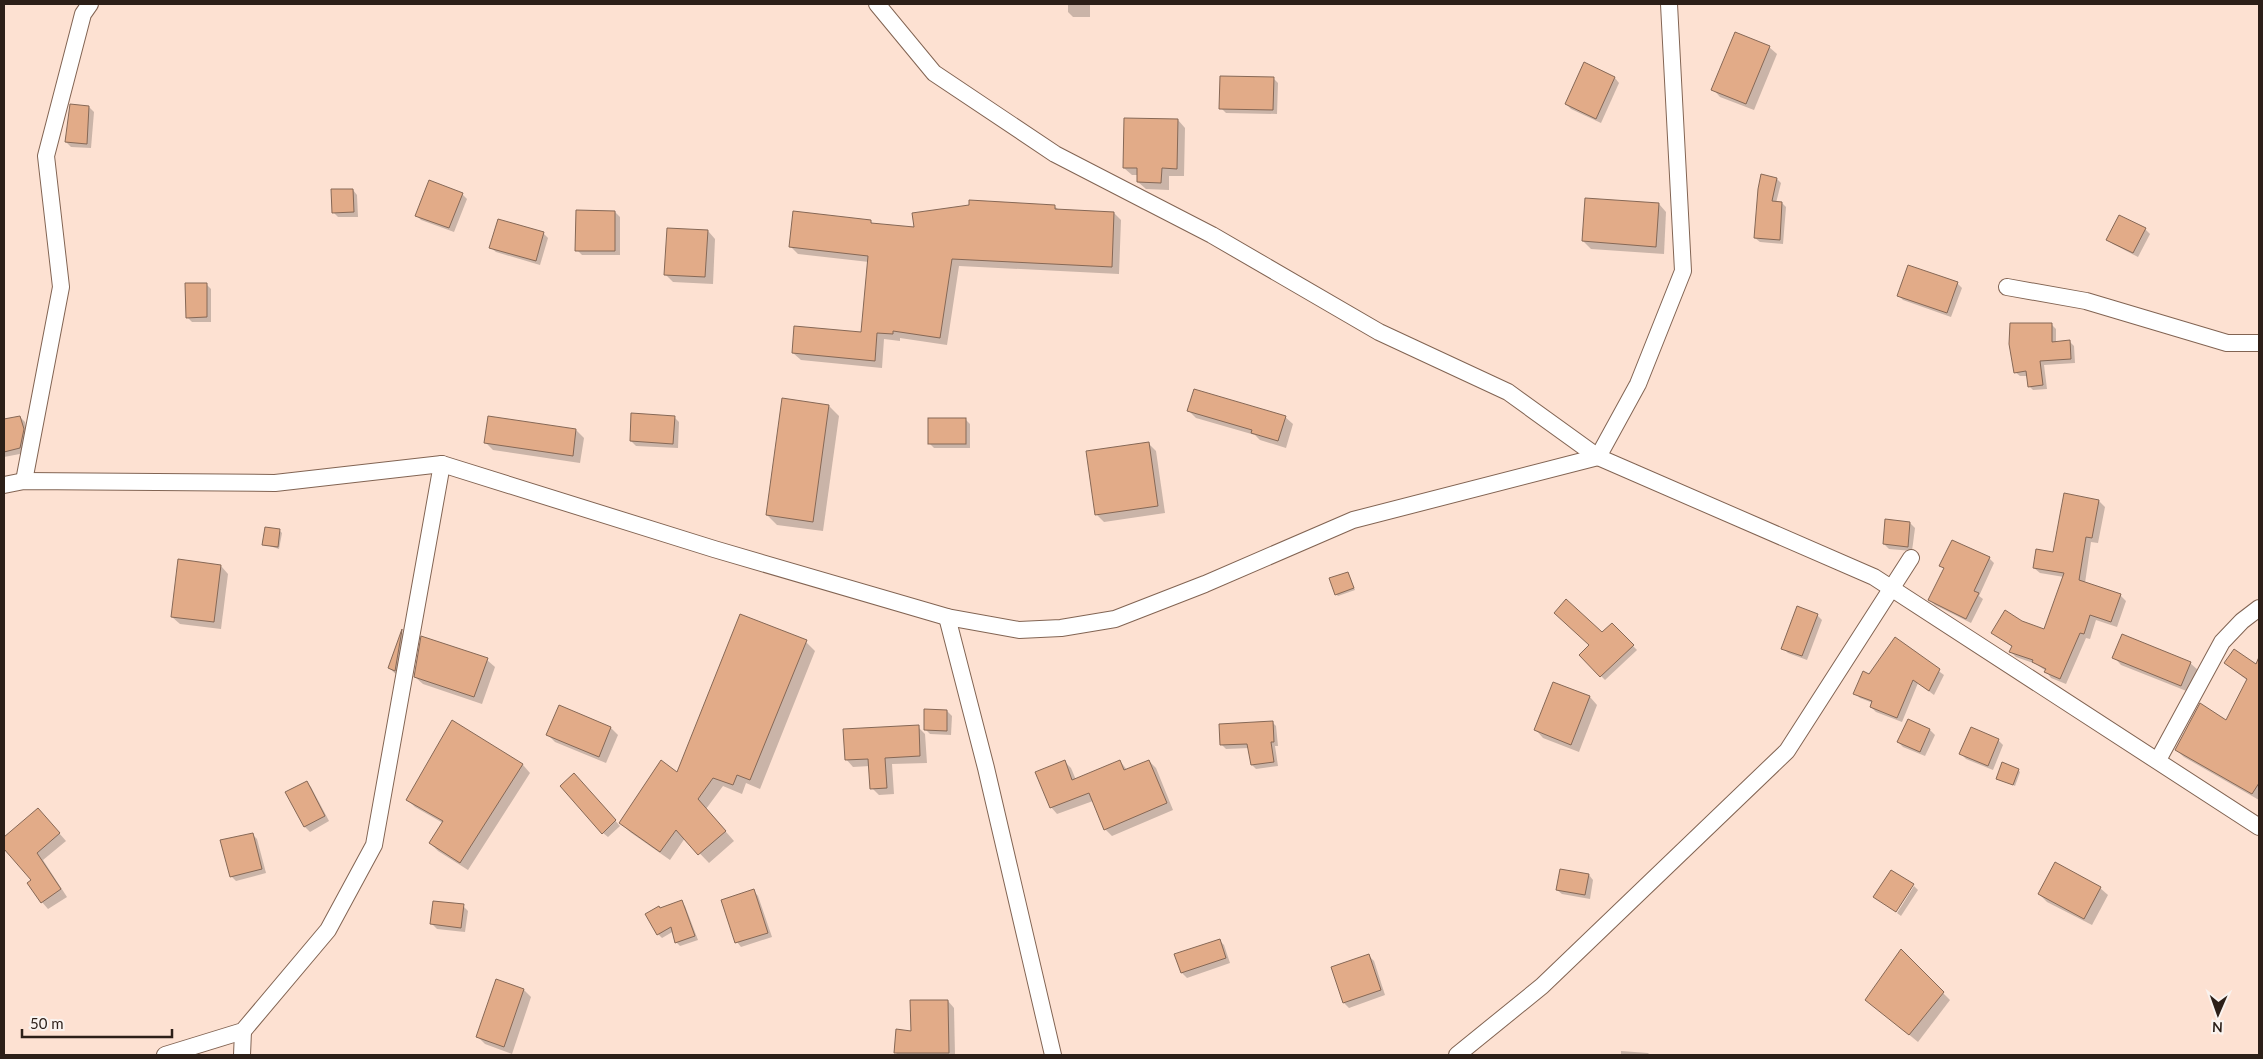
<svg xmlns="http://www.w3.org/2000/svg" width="2263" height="1059" viewBox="0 0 2263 1059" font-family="Lato,sans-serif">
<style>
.shadow{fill:#0003}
.building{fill:#e2ab88;stroke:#866856}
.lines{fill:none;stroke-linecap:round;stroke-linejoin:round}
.street-casing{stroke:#826453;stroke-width:18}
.street{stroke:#fff;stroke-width:16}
</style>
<rect width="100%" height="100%" fill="#fde1d2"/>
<g class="shadow">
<path d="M1068,4h22v13h-17l-5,-5z"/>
<path d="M1769,47l8,7 -23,56 -34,-13 -7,-8z"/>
<path d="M1273,78l5,5 -1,31 -51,-1 -5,-5z"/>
<path d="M1615,78l4,5 -18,40 -30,-14 -5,-5z"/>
<path d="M89,107l5,5 -3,36 -20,-1 -5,-5z"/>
<path d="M1178,120l7,8 -1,48h-15v14l-23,-1 -8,-7v-7h-6l-8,-7z"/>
<path d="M1777,179l4,4 -5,20h6l4,4 -3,37 -23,-2 -5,-4z"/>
<path d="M353,190l4,5 1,22h-20l-5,-5z"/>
<path d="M462,194l5,5 -13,33 -33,-12 -5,-5z"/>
<path d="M1659,204l7,8 -2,42 -73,-5 -8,-8z"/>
<path d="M1054,206l5,4 55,3 7,7 -2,54 -160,-8 -12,79 -47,-7v3l-16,-2 -2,29 -81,-8 -8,-7 69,-20 7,-71 -71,-8 -7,-7 79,-26 3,3 43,4z"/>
<path d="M615,212l5,5v38h-38l-5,-5z"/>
<path d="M2145,229l5,5 -12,23 -25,-13 -5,-4z"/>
<path d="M708,231l7,8 -2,45 -40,-2 -8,-8z"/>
<path d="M543,233l5,5 -8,27 -44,-13 -5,-4z"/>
<path d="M1957,283l5,5 -11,29 -48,-17 -5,-5z"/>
<path d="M206,284l5,5v33h-19l-5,-5z"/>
<path d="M2052,325l4,4v14l14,-1 4,4 1,17 -31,2 3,24 -14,1 -4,-4 -2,-10h-7l-5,-4z"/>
<path d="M829,406l10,10 -16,115 -46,-6 -10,-10z"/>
<path d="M1189,411l96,6 8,7 -7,24 -26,-8 -5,-5 -59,-17z"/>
<path d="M20,417l5,5 3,13 -3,18 -21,4v-36z"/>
<path d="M489,417l87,13 8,8 -4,25 -87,-13 -8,-8z"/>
<path d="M674,417l5,5 -1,26 -42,-2 -5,-5z"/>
<path d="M965,419l5,5v24h-36l-5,-5z"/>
<path d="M1148,443l8,8 9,62 -61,9 -8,-8z"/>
<path d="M2065,495l34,6 6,6 -7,36 -7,-1 -6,41 35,12 6,6 -9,26 -21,-7 -6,19 -4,-1 -20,46 -15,-6 -5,-7 -10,-7 -20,-7 -5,-5 1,-5 -19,-15 29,-10 23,8 19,-53 -24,-4 -6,-5 20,-15z"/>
<path d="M1910,523l5,5 -3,23 -23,-2 -5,-5z"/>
<path d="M280,531l2,2 -3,16 -16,-5z"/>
<path d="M1952,541l37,17 5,5 -15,33 4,3 -12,24 -36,-18 -5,-5 15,-30 -4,-4z"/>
<path d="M221,566l7,8 -7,55 -41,-5 -8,-7z"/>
<path d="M1348,573l7,17 -17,6 -2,-2z"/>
<path d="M1817,615l5,5 -15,40 -19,-7 -5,-5z"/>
<path d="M1612,625l25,25 -32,30 -25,-25z"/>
<path d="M403,632l6,6 -12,37 -8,-7z"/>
<path d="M1895,639l49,36 -10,20 -16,-12 -16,39 -26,-10 -5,-5 2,-4 -13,-5 -5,-5z"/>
<path d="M806,642l9,9 -55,138 -14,-6 -4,11 -19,-8 -17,23 28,32 -25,22 -24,-25 -15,22 -40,-28 -9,-9 56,-49z"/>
<path d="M2234,650l25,16v134l-75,-43 -8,-7 50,-29 22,-40 -23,-18z"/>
<path d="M2114,657l76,6 8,7 -9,22 -68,-27z"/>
<path d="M487,660l8,7 -13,37 -59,-20 -8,-7z"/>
<path d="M1554,683l36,14 7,8 -18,47 -36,-14 -7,-8z"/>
<path d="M560,706l51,22 7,7 -12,28 -51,-21 -8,-8z"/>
<path d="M947,711l5,5 -1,19 -21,-1 -5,-5z"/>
<path d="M1908,720l22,10 5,5 -10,21 -22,-9 -5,-5z"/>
<path d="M452,722l71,43 7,8 -62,97 -30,-19 -8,-8 13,-20 -28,-16 -7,-7z"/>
<path d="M1272,722l4,4 2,20h-3l3,20 -22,3 -4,-4 -3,-17 -23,1 -4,-4z"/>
<path d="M918,727l7,7 2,29 -35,1 2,30 -15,1 -7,-7 -2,-22 -17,1 -7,-8z"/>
<path d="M1998,740l5,5 -10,25 -27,-11 -5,-5z"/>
<path d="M1064,761l7,7 5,12 44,-19 7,9 22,-9 7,7 17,42 -61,26 -7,-7 -12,-28 -36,13 -6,-7z"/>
<path d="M2018,770l2,2 -5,14 -17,-8z"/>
<path d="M579,780l41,46 -12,11 -5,-4z"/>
<path d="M306,782l5,5 18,34 -19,11 -5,-5 -18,-34z"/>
<path d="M38,809l28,32 -23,19 24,37 -19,12 -6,-7 -9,-21 -29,-34v-9z"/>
<path d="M252,834l5,5 9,34 -30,8 -5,-5z"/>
<path d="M1589,875l4,5 -3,19 -28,-5 -5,-4z"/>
<path d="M1914,886l4,4 -17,26 -4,-3z"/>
<path d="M2100,888l8,7 -16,30 -45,-23 -8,-8z"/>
<path d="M754,891l4,5 14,41 -31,10 -4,-5z"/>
<path d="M681,902l4,4 13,34 -18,6 -4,-4 -2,-11 -12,7 -4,-4 2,-24z"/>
<path d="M463,906l5,5 -3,21 -28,-3 -5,-5z"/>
<path d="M1220,941l4,4 6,18 -43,15 -5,-5 -6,-18z"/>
<path d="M1901,951l49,49 -32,42 -51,-42z"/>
<path d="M1369,956l5,5 11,34 -36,13 -5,-5 -12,-35z"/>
<path d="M497,981l27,9 7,7 -19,57 -27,-10 -7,-7z"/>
<path d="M948,1001l6,7 1,47h-57l-2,-2 16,-21z"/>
<path d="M1621,1051l27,2 2,2h-29z"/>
</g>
<g class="building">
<path d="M1735,32l35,14 -24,58 -35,-14z"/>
<path d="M1584,62l31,15 -19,42 -31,-15z"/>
<path d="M1220,76l54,1 -1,33 -54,-1z"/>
<path d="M70,104l19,2 -2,38 -22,-2z"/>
<path d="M1124,118l54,1 -1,50 -15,-1 -1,15 -24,-1v-14h-14z"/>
<path d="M1761,174l16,4 -5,23 10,1 -2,38 -26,-2 4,-49z"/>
<path d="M429,180l34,13 -14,35 -34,-12z"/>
<path d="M331,189h22l1,23 -22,1z"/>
<path d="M1585,198l74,5 -3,44 -74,-6z"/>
<path d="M969,200l86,5v4l59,3 -2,55 -160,-8 -12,79 -47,-7v3l-16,-1 -2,28 -83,-8 2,-27 67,6 7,-76 -79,-9 4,-36 78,9v3l43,4 -2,-14 57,-8z"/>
<path d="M576,210l39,1v40h-40z"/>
<path d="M2119,215l27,13 -13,25 -27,-13z"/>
<path d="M498,219l46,13 -8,29 -47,-13z"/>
<path d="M667,228l41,2 -3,47 -41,-2z"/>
<path d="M1908,265l50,17 -11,31 -50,-17z"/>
<path d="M185,283h22v34l-21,1z"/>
<path d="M2010,323h42v19l18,-2 1,19 -31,2 3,24 -15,2 -2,-16 -12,2 -5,-29z"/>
<path d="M1194,389l92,27 -8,25 -27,-8 1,-3 -65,-19z"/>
<path d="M782,398l47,7 -16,117 -47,-7z"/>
<path d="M631,413l44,3 -2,28 -43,-3z"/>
<path d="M20,416l4,13 -4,19 -16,4v-33z"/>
<path d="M488,416l88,13 -3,27 -89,-13z"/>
<rect x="928" y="418" width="38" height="26"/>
<path d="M1149,442l9,64 -63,9 -9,-64z"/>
<path d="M2064,493l35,7 -7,38 -6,-1 -7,43 42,14 -10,28 -21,-7 -6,19 -4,-1 -20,46 -16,-7 2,-3 -14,-7 1,-2 -24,-8 3,-6 -21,-13 14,-23 17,11 22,8 20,-56 -31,-5 3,-19 17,3z"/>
<path d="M1885,519l25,3 -2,25 -25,-3z"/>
<path d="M265,527l15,2 -2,18 -16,-2z"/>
<path d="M1952,540l38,17 -16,34 5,2 -13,26 -38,-19 16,-32 -5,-2z"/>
<path d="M178,559l43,6 -7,57 -43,-5z"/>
<path d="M1348,572l6,16 -19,7 -6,-17z"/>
<path d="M1566,599l36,33 10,-9 22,22 -34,32 -21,-22 10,-10 -35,-32z"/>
<path d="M1797,606l21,8 -16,42 -21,-7z"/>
<path d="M740,614l67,26 -57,140 -13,-5 -4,10 -20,-7 -15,21 28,32 -28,24 -22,-25 -16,22 -41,-29 42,-63 16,12z"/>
<path d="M402,629v1l-7,41 -7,-3z"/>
<path d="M2122,634l69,28 -10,24 -69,-28z"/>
<path d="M421,636l67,22 -14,39 -60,-20z"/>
<path d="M1895,637l45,32 -11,22 -16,-11 -16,38 -27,-11 2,-6 -19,-7 10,-23 6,3z"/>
<path d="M2234,649l22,15 3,-7v126l-7,11 -77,-44 25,-47 26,17 21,-41 -23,-16z"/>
<path d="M1553,682l37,14 -19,49 -37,-15z"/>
<path d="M559,705l52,22 -12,30 -53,-22z"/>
<path d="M924,709l23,1v21l-23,-1z"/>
<path d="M1908,719l22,10 -10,23 -23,-10z"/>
<path d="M452,720l71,44 -63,99 -31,-20 14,-22 -37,-21z"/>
<path d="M1273,721l1,21h-3l3,20 -23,3 -4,-21 -27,1 -1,-21z"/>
<path d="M919,725l1,31 -35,2 2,30 -17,1 -2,-30 -23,1 -2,-31z"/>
<path d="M1971,727l28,12 -11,27 -29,-12z"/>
<path d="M1065,760l7,20 48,-20 4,10 25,-10 18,43 -63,27 -15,-37 -39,15 -15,-36z"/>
<path d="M2002,762l17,7 -6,16 -17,-6z"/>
<path d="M574,773l42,47 -14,14 -42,-48z"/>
<path d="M307,781l18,35 -21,11 -19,-35z"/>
<path d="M38,808l22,25 -23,20 24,36 -20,14 -14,-20 4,-3 -27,-31v-12z"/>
<path d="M253,833l9,36 -32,8 -10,-37z"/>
<path d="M2055,862l46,25 -17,32 -46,-25z"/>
<path d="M1560,869l29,5 -4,21 -29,-5z"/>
<path d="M1891,870l23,14 -18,28 -23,-15z"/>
<path d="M754,889l14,44 -33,10 -14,-43z"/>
<path d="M682,900l13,36 -20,7 -4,-16 -14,8 -12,-21 14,-8 1,2z"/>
<path d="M433,901l31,3 -3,24 -31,-4z"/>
<path d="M1220,939l6,19 -45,15 -7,-19z"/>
<path d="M1901,949l43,43 -35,43 -44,-35z"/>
<path d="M1369,954l12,36 -38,13 -12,-36z"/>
<path d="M496,979l28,10 -20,58 -28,-10z"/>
<path d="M910,1000h38l1,53h-55l2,-24 15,2z"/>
</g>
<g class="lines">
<defs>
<g id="street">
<path d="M877,4l57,69 121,81 157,81 167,97 129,60 90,65 276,120 385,250"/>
<path d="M2007,287l79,14 141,42h32"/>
<path d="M24,481l37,-194 -15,-131 37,-142 7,-10"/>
<path d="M4,485l20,-4 251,2 167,-19 272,85 233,68 72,13 42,-2 54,-9 90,-35 148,-64 245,-63 40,-73 45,-113 -14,-267"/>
<path d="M947,617l39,151 67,287"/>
<path d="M2158,760l64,-118 20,-21 17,-13"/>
<path d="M165,1055l78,-24 85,-101 46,-85 68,-381"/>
<path d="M242,1055l1,-24"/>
<path d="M1457,1055l85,-69 245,-235 124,-193"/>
</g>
</defs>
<use href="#street" class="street-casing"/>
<use href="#street" class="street"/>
</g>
<rect width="2263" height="1059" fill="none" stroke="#2c1f18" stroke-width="10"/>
<g transform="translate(2218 1014) rotate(182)" stroke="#faf3ef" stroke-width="4" paint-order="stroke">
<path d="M0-4L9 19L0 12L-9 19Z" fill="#2c1f18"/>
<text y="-8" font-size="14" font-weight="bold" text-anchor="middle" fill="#2c1f18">N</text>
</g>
<path d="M22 1029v8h150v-8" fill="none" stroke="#2c1f18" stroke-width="2.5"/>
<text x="30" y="1029" font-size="15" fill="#2c1f18" stroke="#faf3ef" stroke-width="4" paint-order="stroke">50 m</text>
</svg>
